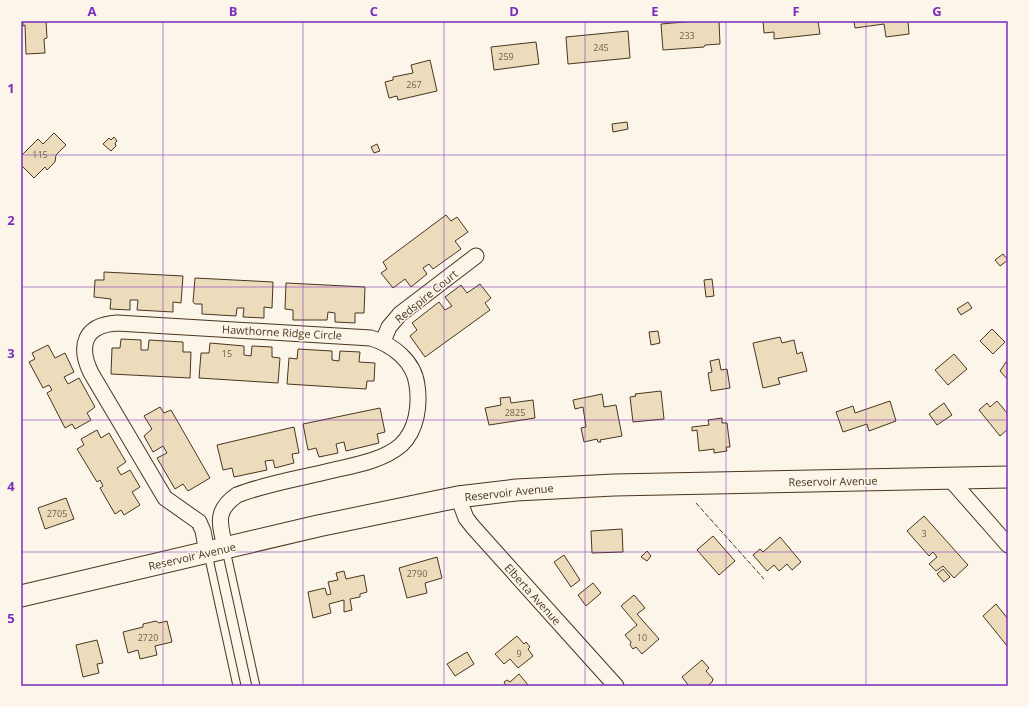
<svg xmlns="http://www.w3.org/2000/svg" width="1029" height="707" viewBox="0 0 1029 707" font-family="'Open Sans',sans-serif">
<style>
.building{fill:#ecdcbc;stroke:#4a3520}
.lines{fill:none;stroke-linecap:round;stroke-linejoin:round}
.service-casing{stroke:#4a3520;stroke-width:9}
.minor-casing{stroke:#4a3520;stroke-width:17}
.secondary-casing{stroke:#4a3520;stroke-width:23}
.service{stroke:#fbf6e9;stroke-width:7}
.minor{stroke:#fbf6e9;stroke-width:15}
.secondary{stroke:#fbf6e9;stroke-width:21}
.fence{stroke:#4a3520;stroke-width:1;stroke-dasharray:5 2;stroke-linecap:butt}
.grid{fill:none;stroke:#7b2cbf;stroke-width:1;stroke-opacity:0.55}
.labels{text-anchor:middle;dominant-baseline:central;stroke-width:3;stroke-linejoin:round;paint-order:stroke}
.number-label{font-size:9px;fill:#725f47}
.street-label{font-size:11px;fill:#4a3520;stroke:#fbf6e9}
.neatline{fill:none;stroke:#7b2cbf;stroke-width:1.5}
.grid-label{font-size:13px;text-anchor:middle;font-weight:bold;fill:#7b2cbf}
</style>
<rect width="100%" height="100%" fill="#fbf6e9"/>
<g class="building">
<path d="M23,21h23l1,17 -3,1 1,14 -19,1 -1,-29 -2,1z"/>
<path d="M696,21h23l1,23 -15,1 -1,2 -41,3 -2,-26z"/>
<path d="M763,21h55l2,13 -46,5v-7l-10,1z"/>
<path d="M854,21h54l1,13 -23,3 -2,-13 -29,4z"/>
<path d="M628,31l2,27 -62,6 -2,-27z"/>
<path d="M536,42l3,22 -45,6 -3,-23z"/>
<path d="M430,60l7,31 -39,9 -1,-4 -8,2 -4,-16 8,-2v-3l20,-4 -2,-8z"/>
<path d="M627,122l1,7 -15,3 -1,-8z"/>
<path d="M54,133l12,12 -10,10 -1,7 -8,8 -2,-3 -11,11 -13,-13v-9l17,-17 5,5z"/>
<path d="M114,137l3,4 -2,2 1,3 -5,5 -8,-7 6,-6 2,2z"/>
<path d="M377,144l3,7 -6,2 -3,-6z"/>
<path d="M446,215l5,6 6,-4 11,15 -13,9 6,8 -28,20 -4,-5 -6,4 4,6 -16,13 -6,-8 -12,9 -12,-15 6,-4 -4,-7z"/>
<path d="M1003,254l5,6 -8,6 -5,-6z"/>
<path d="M104,272l79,4 -2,27 -8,-1v10l-36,-2 1,-10h-8v10l-20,-1 1,-10 -17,-2 1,-17h9z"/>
<path d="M195,278l78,4 -1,26 -8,-1v11l-21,-1 1,-9h-7l-1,8 -34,-2v-10h-7l-2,-2z"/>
<path d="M712,279l2,17 -8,1 -2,-17z"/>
<path d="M286,283l79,4 -1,26h-9v10l-20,-1v-9l-7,-1 -1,8h-34v-10l-8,-1z"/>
<path d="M480,284l11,14 -6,5 5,7 -65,47 -15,-21 7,-6 -5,-7 27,-21 6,8 7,-4 -7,-9 16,-12 6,8z"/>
<path d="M968,302l4,6 -11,7 -4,-6z"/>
<path d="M992,329l13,13 -12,12 -13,-13z"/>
<path d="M658,331l2,12 -9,2 -2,-13z"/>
<path d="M780,337l2,6 12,-3 3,14 5,-2 5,19 -29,7 2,6 -17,4 -10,-45z"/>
<path d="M121,339l20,1v10h7l1,-10 34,2v10h8l-1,26 -79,-4 1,-26h8z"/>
<path d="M210,343l34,3v9l7,1 1,-10 20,1v10l8,1 -2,25 -79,-5 2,-25h8z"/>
<path d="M48,345l7,13 10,-5 9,19 -10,5 4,7 11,-6 16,29 -8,6 4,7 -16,9 -3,-5 -7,4 -18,-35 5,-3 -3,-5 -6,3 -14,-26 6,-3 -3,-6z"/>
<path d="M298,349l34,2v9l7,1 1,-10 20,1 -1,10 16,1 -1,18h-7l-1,8 -79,-5 2,-26 8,1z"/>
<path d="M954,354l13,15 -19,16 -13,-15z"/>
<path d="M719,359l2,11 6,-1 3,19 -19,3 -3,-18 4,-1 -2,-11z"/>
<path d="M1006,362l2,2v16l-8,-9z"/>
<path d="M661,391l3,28 -31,3 -3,-25 6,-1 -1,-2z"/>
<path d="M602,394l2,13 12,-2 6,31 -22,4 1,2h-3l-1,-3 -13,3 -3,-14 5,-1 -3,-20 -8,2 -2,-9z"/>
<path d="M510,397l1,6 22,-3 2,18 -46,7 -4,-17 16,-3 -1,-7z"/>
<path d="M890,401l6,20 -27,10 -2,-7 -24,8 -7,-20 17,-6 2,7z"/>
<path d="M997,401l11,13v15l-8,7 -21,-26 8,-7 3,4z"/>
<path d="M944,403l8,12 -15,10 -8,-11z"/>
<path d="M160,407l4,6 7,-3 39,68 -22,13 -5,-7 -8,5 -18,-31 10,-5 -4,-7 -10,6 -9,-16 8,-7 -8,-13z"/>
<path d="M380,408l5,24 -8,2 2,9 -33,8 -2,-9 -8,2 2,9 -19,4 -3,-9 -8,2 -5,-26z"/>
<path d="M722,418v5h5l3,24h-4l1,4 -13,2v-4l-15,2 -2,-21 -5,1v-4l17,-2 -1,-5z"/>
<path d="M294,427l5,26 -7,1 2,9 -19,5 -2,-8 -8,1 2,9 -33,7 -2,-9 -9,2 -6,-25z"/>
<path d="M97,430l4,8 8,-5 17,29 -9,6 4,7 9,-5 10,17 -8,5 8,13 -16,10 -3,-5 -6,4 -15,-26 3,-2 -3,-6 -3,2 -20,-33 7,-4 -3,-6z"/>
<path d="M66,498l8,21 -29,10 -7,-21z"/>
<path d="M924,516l44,49 -14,13 -11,-12 -7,5 -7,-7 8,-7 -4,-5 -4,4 -22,-25z"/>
<path d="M622,529l1,23 -31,1 -1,-22z"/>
<path d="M713,536l22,25 -16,14 -22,-25z"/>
<path d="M780,537l21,25 -9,8 -5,-6 -8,7 -5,-6 -7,6 -14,-16 7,-6 3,3z"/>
<path d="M647,551l4,5 -4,5 -6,-4z"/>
<path d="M564,555l16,25 -9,7 -17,-25z"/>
<path d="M437,557l5,21 -17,5 2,10 -20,5 -8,-30z"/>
<path d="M943,569l7,8 -6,5 -7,-8z"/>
<path d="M344,571l2,8 18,-4 3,17 -7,2v3l-10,2 2,11 -8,2v-12l-15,4 2,9 -18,5 -5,-26 17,-4 2,7 4,-1 -3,-12 10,-2 -2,-7z"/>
<path d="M593,583l8,10 -15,13 -8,-11z"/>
<path d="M634,595l11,13 -8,6 22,25 -17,15 -6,-7 -3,2 -3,-4 1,-3 -6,-7 12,-10 -16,-19z"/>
<path d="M996,604l12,15v28l-25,-31z"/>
<path d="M156,621l3,2 8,-2 5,21 -17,4 2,9 -17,4 -2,-9 -10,3 -5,-21 20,-5v-3z"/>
<path d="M517,636l7,8 2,-2 4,5 -2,2 5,7 -15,12 -8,-9 -6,5 -9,-10z"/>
<path d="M97,640l6,23 -6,1 2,9 -16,4 -7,-32z"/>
<path d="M467,652l7,12 -19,12 -8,-12z"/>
<path d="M702,660l7,8 -3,3 7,8 -1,3 -5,4h-18l-7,-9z"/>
<path d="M519,674l10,12h-23l-2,-4 3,-2 3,2z"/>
</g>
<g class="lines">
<defs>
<g id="service">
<path d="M226,550l30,136"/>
<path d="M208,554l29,132"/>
</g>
<g id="minor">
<path d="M383,341l6,-14 11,-13 76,-58"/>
<path d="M950,479l58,66"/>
<path d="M458,497l8,21 7,9 143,159"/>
<path d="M207,552l-4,-21 -4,-9 -34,-24 -74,-125c-13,-27 -7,-48 26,-50l254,15c22,7 43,23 46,47 3,20 0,45 -16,60 -17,15 -45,20 -67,25 -32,8 -66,13 -97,25 -23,16 -17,29 -12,52"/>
</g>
<path id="secondary" d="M21,596l297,-70 140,-29 58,-7 98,-5 394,-8"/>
</defs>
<use href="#service" class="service-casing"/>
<use href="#minor" class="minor-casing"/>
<use href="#secondary" class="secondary-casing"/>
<use href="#service" class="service"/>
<use href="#minor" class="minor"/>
<use href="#secondary" class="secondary"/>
<path class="fence" d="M696,503l68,76"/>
</g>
<path class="grid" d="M163,21v665M303,21v665M444,21v665M585,21v665M726,21v665M866,21v665M21,155h987M21,287h987M21,420h987M21,552h987"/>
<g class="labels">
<g class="number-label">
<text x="687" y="35">233</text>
<text x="601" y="47">245</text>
<text x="506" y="56">259</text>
<text x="414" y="84">267</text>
<text x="40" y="154">115</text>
<text x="227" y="353">15</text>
<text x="515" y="412">2825</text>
<text x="57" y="513">2705</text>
<text x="924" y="533">3</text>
<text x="417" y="573">2790</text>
<text x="148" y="637">2720</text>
<text x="642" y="637">10</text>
<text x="519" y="653">9</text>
</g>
<g class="street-label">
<text transform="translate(426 296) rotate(-39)">Redspire Court</text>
<text transform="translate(282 332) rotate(3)">Hawthorne Ridge Circle</text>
<text transform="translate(833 481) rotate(-1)">Reservoir Avenue</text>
<text transform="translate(509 492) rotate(-6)">Reservoir Avenue</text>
<text transform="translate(192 556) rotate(-13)">Reservoir Avenue</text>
<text transform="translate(533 594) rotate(48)">Elberta Avenue</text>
</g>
</g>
<rect width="1029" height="707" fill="none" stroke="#fbf6e9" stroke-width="44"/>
<rect x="22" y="22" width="985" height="663" class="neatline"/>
<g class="grid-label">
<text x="92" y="16">A</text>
<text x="233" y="16">B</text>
<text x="374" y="16">C</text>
<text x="514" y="16">D</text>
<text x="655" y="16">E</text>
<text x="796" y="16">F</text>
<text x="937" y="16">G</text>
<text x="11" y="93">1</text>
<text x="11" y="225">2</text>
<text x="11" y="358">3</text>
<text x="11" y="491">4</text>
<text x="11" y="623">5</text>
</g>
</svg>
